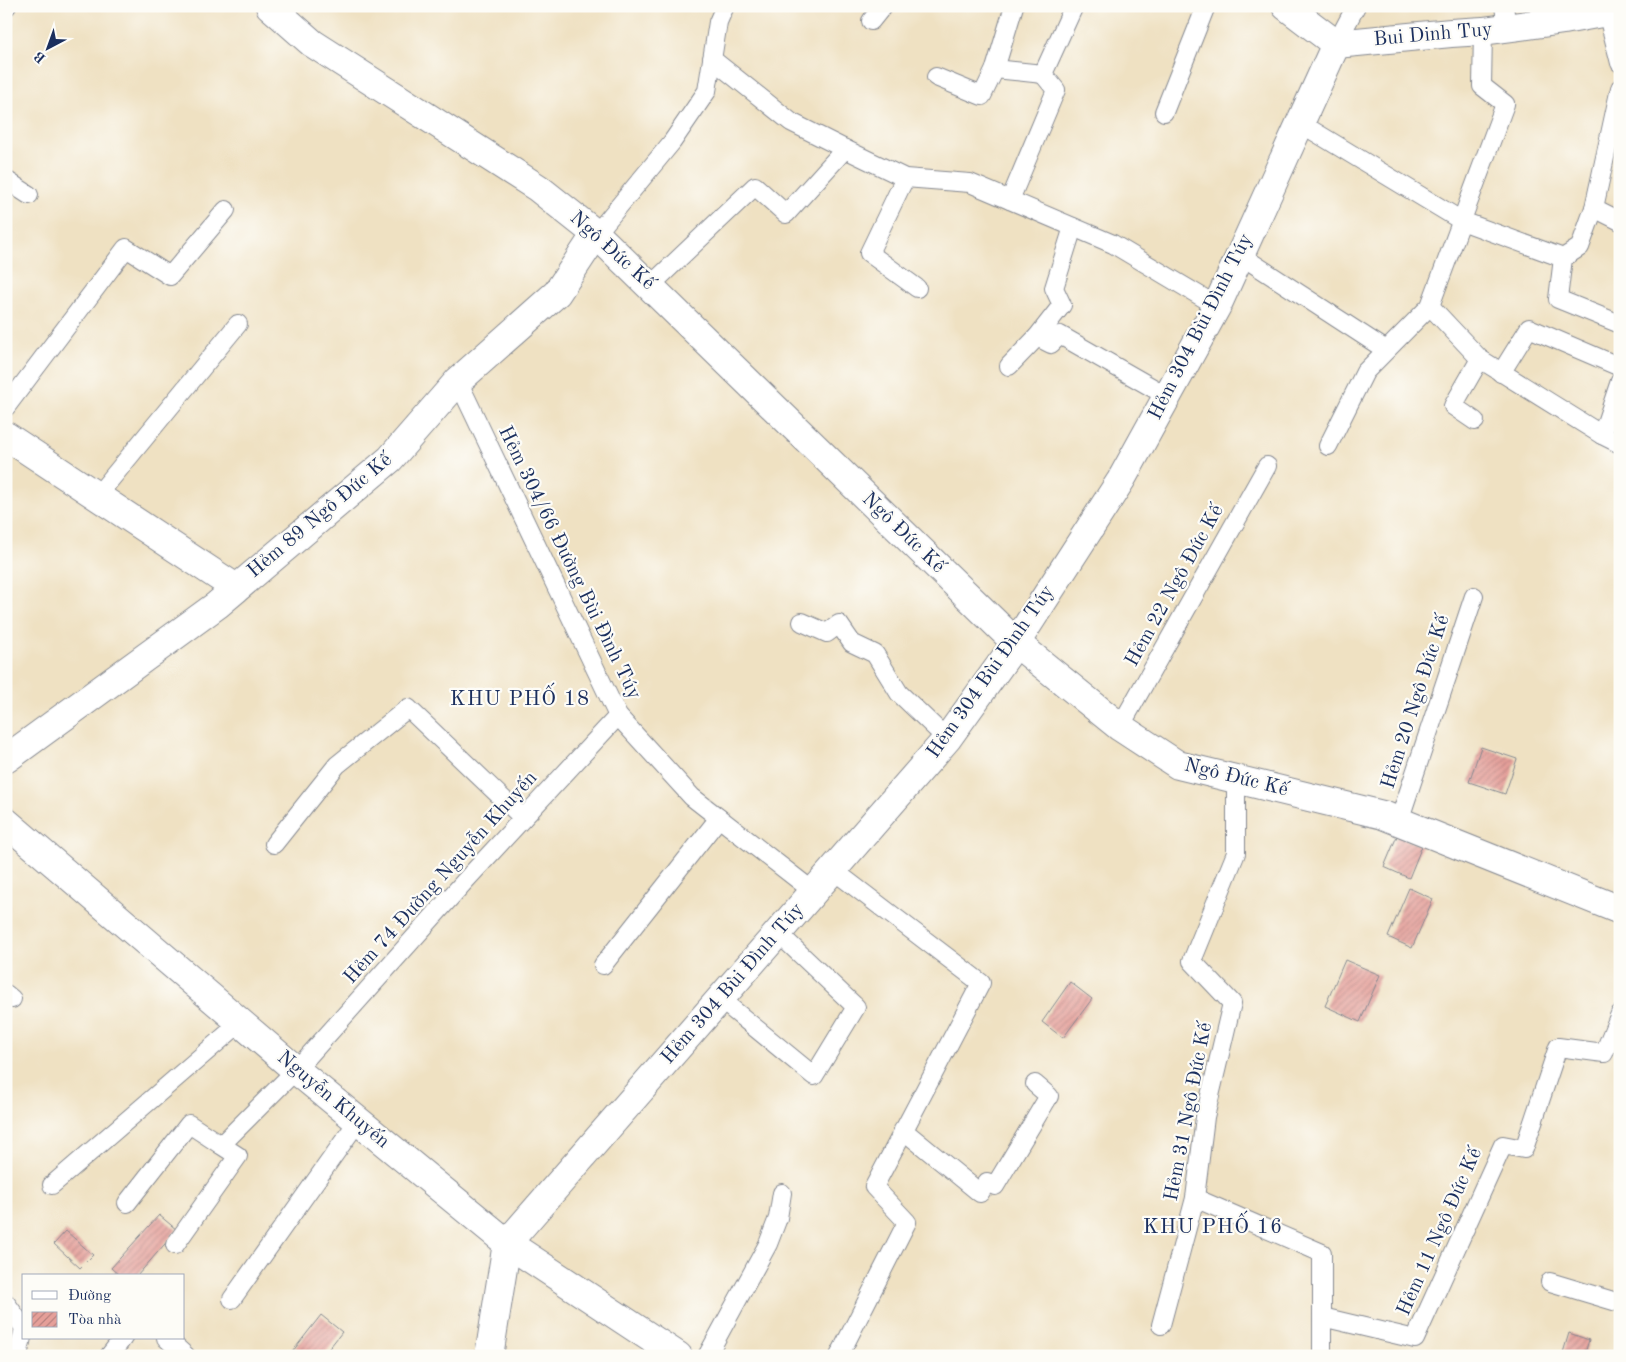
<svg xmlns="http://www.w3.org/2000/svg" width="1626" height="1362" viewBox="0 0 1626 1362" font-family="'Old Standard TT',serif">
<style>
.building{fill:url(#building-hatch)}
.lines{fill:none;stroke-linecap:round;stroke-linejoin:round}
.service-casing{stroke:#858890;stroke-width:20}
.minor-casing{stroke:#858890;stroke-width:30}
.tertiary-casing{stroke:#858890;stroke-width:30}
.service{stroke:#fff;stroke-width:18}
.minor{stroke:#fff;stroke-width:28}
.tertiary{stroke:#fff;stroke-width:28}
.labels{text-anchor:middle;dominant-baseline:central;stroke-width:4.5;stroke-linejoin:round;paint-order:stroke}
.street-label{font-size:20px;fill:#1b2f5e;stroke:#fdfcf7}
.neighbourhood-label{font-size:21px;letter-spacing:1px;fill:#1b2f5e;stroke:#fdfcf7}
</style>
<defs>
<pattern id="building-hatch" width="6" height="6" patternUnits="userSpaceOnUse" patternTransform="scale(1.25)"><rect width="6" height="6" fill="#e59f99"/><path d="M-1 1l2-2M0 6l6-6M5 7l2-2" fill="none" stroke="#b98280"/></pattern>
</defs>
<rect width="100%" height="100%" fill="#fdfcf7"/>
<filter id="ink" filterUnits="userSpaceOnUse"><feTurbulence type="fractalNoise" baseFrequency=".02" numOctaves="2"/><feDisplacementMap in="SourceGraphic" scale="10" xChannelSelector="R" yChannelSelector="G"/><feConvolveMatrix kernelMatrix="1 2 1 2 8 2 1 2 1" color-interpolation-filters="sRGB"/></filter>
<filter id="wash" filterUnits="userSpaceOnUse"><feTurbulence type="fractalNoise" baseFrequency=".0096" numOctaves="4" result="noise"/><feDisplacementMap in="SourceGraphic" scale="20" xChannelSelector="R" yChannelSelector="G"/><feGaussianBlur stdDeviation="1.12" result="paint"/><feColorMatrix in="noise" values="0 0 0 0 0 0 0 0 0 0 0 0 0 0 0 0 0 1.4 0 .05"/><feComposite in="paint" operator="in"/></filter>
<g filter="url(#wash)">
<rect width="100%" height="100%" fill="#efe1c2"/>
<g id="blocks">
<g class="building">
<path d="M1481,747l36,12 -12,35 -36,-12z"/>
<path d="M1397,836l25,10 -13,32 -25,-11z"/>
<path d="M1409,888l24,11 -21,49 -24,-11z"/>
<path d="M1345,960l35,15 -20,47 -35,-16z"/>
<path d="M1070,982l22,17 -29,39 -21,-16z"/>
<path d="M159,1215l18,15 -40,46h-17l-9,-8z"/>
<path d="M66,1231l27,24 -13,13 -26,-24z"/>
<path d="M321,1315l21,17 -19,24h-34z"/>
<path d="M1569,1333l20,7 -5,16h-22z"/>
</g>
</g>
</g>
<g filter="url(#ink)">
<use href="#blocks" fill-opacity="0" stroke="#858890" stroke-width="1"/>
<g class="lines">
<defs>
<g id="service">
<path d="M1504,6l3,22"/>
<path d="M6,7l1,-1"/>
<path d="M1607,12l13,51"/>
<path d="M871,21l12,-15"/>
<path d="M1336,44l20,-38"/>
<path d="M712,59l79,63 54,27 60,29 65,5 143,61 104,62"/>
<path d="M995,69l48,5"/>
<path d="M936,77l46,19 13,-27 19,-63"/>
<path d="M1164,112l42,-106"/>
<path d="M1300,123l162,98 101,37 17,-11 14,-39 26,-120"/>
<path d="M905,178l-36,75 48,35"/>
<path d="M6,180l23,15"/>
<path d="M1010,200l46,-110 -13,-16 31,-68"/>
<path d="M1594,208l26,13"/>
<path d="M1073,227l-19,61 8,17 -25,32 14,7 9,-9 107,61"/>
<path d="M596,234l76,-92 35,-51 11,-69 7,-16"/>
<path d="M1240,255l146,95"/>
<path d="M1563,258l-5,41 62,25"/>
<path d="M651,285l104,-99 31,28 59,-65"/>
<path d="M1430,306l50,53 122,76 18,9"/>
<path d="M1009,366l28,-29"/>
<path d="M1501,373l28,-45 91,39"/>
<path d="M458,381l160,335 74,81 122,95"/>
<path d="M6,407l120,-159 44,28 56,-66"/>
<path d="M1475,421l-22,-15 27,-47"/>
<path d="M1602,435l18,-54"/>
<path d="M1328,446l37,-74 65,-66 75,-202 -23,-18 1,-55"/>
<path d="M97,496l141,-172"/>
<path d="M802,622l25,11 12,-9 13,19 23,11 24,39 48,46"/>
<path d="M1120,727l147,-261"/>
<path d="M1399,821l75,-225"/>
<path d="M274,844l63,-79 71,-57 115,110"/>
<path d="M833,870l148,113 -107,204 33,35 -68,134"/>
<path d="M603,965l116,-147"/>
<path d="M6,994l6,5"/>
<path d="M720,999l94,77 42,-69 -78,-74"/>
<path d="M903,1130l77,63 7,-11 8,4 54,-90 -14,-12"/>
<path d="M52,1185l189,-163"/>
<path d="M1195,1198l127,55v103"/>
<path d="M127,1203l62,-79 32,21"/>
<path d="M175,1245l63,-89 -17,-11 75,-75 169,-189 153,-165"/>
<path d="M1550,1282l70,21"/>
<path d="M232,1299l126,-178"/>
<path d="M6,1303l18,25 -6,28"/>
<path d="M1322,1317l93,22 88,-194 21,4 34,-102 46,6 16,-39"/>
<path d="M1161,1325l34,-127 10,-81 27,-114 -40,-42 44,-108v-74"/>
<path d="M166,1338l20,18"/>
<path d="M109,1356l14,-18"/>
<path d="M707,1356l61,-112 10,-26 4,-25"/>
</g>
<g id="minor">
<path d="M270,6l42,37 226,145 58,46 420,409 104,84 58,38 205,50 237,95"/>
<path d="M6,436l230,152"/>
<path d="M6,759l211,-154 173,-146 68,-78 99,-88 39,-59"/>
<path d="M6,822l290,248 211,173 171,113"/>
<path d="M489,1356l18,-113 440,-504 69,-96 105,-163 96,-174 119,-262"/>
</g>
<path id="tertiary" d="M1286,6l50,38 115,-11 32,-2 81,-11 43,-8 13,-6"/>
</defs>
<use href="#service" class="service-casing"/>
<use href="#minor" class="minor-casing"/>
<use href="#tertiary" class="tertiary-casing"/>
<use href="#service" class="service"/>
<use href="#minor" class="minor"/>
<use href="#tertiary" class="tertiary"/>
</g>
</g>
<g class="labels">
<g class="street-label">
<text transform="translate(1433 35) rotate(-5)">Bui Dinh Tuy</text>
<text transform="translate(612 251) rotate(42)">Ngô Đức Kế</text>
<text transform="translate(1201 327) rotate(-63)">Hẻm 304 Bùi Đình Túy</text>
<text transform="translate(320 516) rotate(-40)">Hẻm 89 Ngô Đức Kế</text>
<text transform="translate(903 533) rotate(44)">Ngô Đức Kế</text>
<text transform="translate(569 563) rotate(64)">Hẻm 304/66 Đường Bùi Đình Túy</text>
<text transform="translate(1175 586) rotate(-61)">Hẻm 22 Ngô Đức Kế</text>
<text transform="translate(991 672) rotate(-55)">Hẻm 304 Bùi Đình Túy</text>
<text transform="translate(1416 702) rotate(-72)">Hẻm 20 Ngô Đức Kế</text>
<text transform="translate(1236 778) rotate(14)">Ngô Đức Kế</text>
<text transform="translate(441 878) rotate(-48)">Hẻm 74 Đường Nguyễn Khuyến</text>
<text transform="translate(733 984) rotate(-49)">Hẻm 304 Bùi Đình Túy</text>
<text transform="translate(333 1100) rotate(40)">Nguyễn Khuyến</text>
<text transform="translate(1189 1112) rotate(-79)">Hẻm 31 Ngô Đức Kế</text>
<text transform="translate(1440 1232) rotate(-66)">Hẻm 11 Ngô Đức Kế</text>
</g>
<g class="neighbourhood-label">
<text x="520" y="699">KHU PHỐ 18</text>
<text x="1213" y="1227">KHU PHỐ 16</text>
</g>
</g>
<rect width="1626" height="1362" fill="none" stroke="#fdfcf7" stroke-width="25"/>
<rect x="22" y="1274" width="162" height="65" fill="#fdfcf7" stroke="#a3aaba"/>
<rect x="32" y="1291" width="25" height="8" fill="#ffffff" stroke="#a3aaba"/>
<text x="68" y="1300" font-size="15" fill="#1b2f5e">Đường</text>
<rect x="32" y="1312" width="25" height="15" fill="url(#building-hatch)" stroke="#a3aaba"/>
<text x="68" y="1324" font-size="15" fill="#1b2f5e">Tòa nhà</text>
<g transform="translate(48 48) rotate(221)" stroke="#fdfcf7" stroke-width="4" paint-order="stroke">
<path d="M0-4L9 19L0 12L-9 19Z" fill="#1b2f5e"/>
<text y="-8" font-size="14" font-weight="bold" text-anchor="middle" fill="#1b2f5e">B</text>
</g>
</svg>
